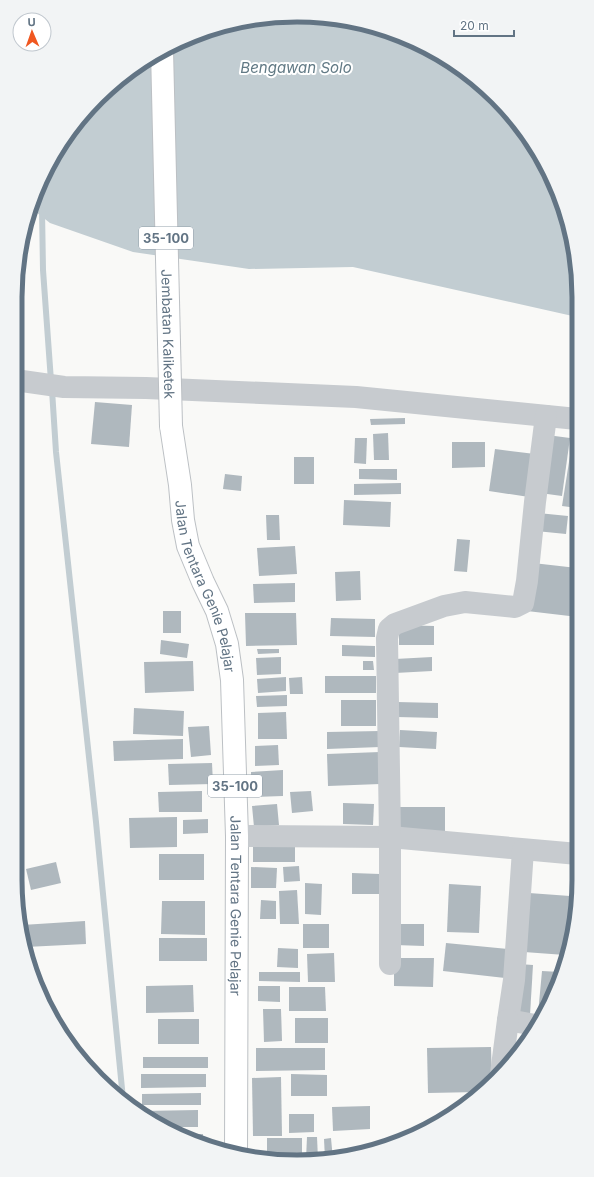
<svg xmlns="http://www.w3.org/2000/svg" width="594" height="1177" viewBox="0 0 594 1177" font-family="Inter,sans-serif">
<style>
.water{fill:#c2cdd2}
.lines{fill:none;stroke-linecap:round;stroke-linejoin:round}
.stream{stroke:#c2cdd2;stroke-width:6}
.building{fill:#afb8be}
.primary-casing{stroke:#bcc0c4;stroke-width:24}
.street{stroke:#c7cbcf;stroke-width:22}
.primary{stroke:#fff;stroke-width:22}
.primary-bridge-casing{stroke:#bcc0c4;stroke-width:24;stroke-linecap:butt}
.primary-bridge{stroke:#fff;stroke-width:22}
.labels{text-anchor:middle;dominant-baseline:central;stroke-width:4;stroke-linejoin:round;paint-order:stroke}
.shield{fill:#fff;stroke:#919ea9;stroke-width:1}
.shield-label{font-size:13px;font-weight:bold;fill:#627484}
.street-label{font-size:14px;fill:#627484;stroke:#fff}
.water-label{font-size:15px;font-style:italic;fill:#627a85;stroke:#fff}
.rim{fill:none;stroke:#627484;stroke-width:5}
</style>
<rect width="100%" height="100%" fill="#f9f9f7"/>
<path class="water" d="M315,16l55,9 52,19 61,41 38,41 37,63 19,71v57l-224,-50 -104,2 -116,-17 -83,-29 -19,-15 13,-36 29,-46 38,-41 45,-32 50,-23 54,-13z"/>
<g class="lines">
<g class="stream">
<path d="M42,210l1,60 8,111"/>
<path d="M52,390l4,62 40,370 27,277"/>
</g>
</g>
<g class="building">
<path d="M95,402l37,3 -3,42 -38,-3z"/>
<path d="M405,418v6l-34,1 -1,-6z"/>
<path d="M388,433l1,27h-15l-1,-26z"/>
<path d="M547,435l23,3 -8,58 -22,-3z"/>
<path d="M355,438h12l-1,26 -12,-1z"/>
<path d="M452,442h33v25l-33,1z"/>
<path d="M572,443l5,1v64l-15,-2z"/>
<path d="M495,449l40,5 -6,43 -40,-6z"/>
<rect x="294" y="457" width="20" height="27"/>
<path d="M359,469h38v11l-38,-1z"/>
<path d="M225,474l17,2 -1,15 -18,-2z"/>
<path d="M401,483v11l-47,1v-11z"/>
<path d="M344,500l47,2 -1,25 -47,-2z"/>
<path d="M538,513l30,3 -2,18 -30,-3z"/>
<path d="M266,515h13l1,25h-13z"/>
<path d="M457,539l13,1 -3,32 -13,-1z"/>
<path d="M295,546l2,28 -38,2 -2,-28z"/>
<path d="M533,563l44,5 1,49 -51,-6z"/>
<path d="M360,571l1,29 -25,1 -1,-29z"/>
<path d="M295,583v19l-41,1 -1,-19z"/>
<rect x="163" y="611" width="18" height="22"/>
<path d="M245,613h51l1,32 -51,1z"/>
<path d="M331,618l44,1v18l-45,-1z"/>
<path d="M399,625l35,1v19h-35z"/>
<path d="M161,640l28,4 -2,14 -27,-4z"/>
<path d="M342,645l33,1v11l-33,-1z"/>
<path d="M257,649h22v4l-21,1z"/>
<path d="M281,657v17l-24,1 -1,-17z"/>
<path d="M432,657v14l-37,2v-14z"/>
<path d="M193,661l1,30 -49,2 -1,-31z"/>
<path d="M363,661h10l1,9h-11z"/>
<rect x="325" y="676" width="51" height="17"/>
<path d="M286,677v14l-28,2 -1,-14z"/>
<path d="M302,677l1,17h-13l-1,-16z"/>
<path d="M287,695v11l-30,1 -1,-11z"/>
<rect x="341" y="700" width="35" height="26"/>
<path d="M397,702l41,1v15l-41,-1z"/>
<path d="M134,708l50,3 -1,25 -50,-2z"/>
<path d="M286,712l1,27h-29v-26z"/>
<path d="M209,726l2,29 -20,2 -3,-30z"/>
<path d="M400,730l37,2 -1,17 -37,-2z"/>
<path d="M380,731v16l-53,2v-17z"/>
<path d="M183,739v20l-69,2 -1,-20z"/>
<path d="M278,745l1,20 -24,1v-20z"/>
<path d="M380,752v32l-52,2 -1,-32z"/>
<path d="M212,763l1,21 -44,1 -1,-21z"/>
<path d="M283,770v26l-32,1v-25z"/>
<path d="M202,791v21h-43l-1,-20z"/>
<path d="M311,791l2,20 -21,2 -2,-21z"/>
<path d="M343,803l31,1 -1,21 -30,-1z"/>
<path d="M277,804l2,21 -25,2 -2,-21z"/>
<rect x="398" y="807" width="47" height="25"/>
<path d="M177,817v30l-47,1 -1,-30z"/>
<path d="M208,819v14l-25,1v-14z"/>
<rect x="253" y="840" width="42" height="22"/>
<rect x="159" y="854" width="45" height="26"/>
<path d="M56,862l5,21 -30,7 -5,-21z"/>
<path d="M299,866l1,15 -16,1 -1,-15z"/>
<path d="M251,867l26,1 -1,20h-25z"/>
<path d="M352,873l28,1v20h-28z"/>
<path d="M305,883l17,1 -1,31 -16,-1z"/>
<path d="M449,884l32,2 -2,47 -32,-1z"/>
<path d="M297,890l2,34h-19l-1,-33z"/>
<path d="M529,893l41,3 -5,59 -41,-3z"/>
<path d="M261,900l15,1v18h-16z"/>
<path d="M162,901h43v34l-44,-1z"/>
<path d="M85,921l1,23 -60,3 -4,-22z"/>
<rect x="303" y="924" width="26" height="24"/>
<path d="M395,924h29v22l-29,-1z"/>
<rect x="159" y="938" width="48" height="23"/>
<path d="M446,943l62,6 -3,29 -62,-7z"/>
<path d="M278,948l20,1v19l-21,-1z"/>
<path d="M334,953l1,29h-27l-1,-28z"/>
<path d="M394,958h40l-1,29 -39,-1z"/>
<path d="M519,964l14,1 -3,50 -14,-1z"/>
<path d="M542,971l18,1 -1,9 -9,24 -7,10 -5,-1z"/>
<path d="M259,972h41v10l-41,-1z"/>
<path d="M193,985l1,27 -48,1v-27z"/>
<path d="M258,986h22v16l-22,-1z"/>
<path d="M289,987h36l1,24h-37z"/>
<path d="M263,1009h18l1,32 -18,1z"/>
<rect x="295" y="1018" width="33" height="25"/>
<rect x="158" y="1019" width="41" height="25"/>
<path d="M491,1047l1,36 -14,9 -50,1 -1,-45z"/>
<path d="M256,1048h69v22l-69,1z"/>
<rect x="143" y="1057" width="65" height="11"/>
<path d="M141,1074h65v13l-65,1z"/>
<path d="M291,1074l36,1v21h-36z"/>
<path d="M281,1077l1,59h-29l-1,-58z"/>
<path d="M201,1093v12h-59v-11z"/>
<path d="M370,1106v23l-37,2 -1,-24z"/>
<path d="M198,1110v17h-35l-21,-12v-4z"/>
<path d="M289,1114h25v18l-25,1z"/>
<path d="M176,1134h27v8h-8l-6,-2z"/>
<path d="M307,1137h10l1,22h-12z"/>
<path d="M267,1138h35v18l-35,1z"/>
<path d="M331,1138l2,22 -8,-1 -1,-20z"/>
</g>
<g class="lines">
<defs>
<g id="primary">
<path id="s1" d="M171,426l9,59 3,35 5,26 15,36 14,29 10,33 5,36 5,156 -1,319"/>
</g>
</defs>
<use href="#primary" class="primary-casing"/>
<g class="street">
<path d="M15,380l49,7 82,1 210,9 221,22"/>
<path d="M237,836l153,1 188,17"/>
<path d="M523,850l-9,130 -6,40 27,5"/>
<path d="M390,964v-127l-3,-199 2,-9 6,-5 49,-18 21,-4 50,5 8,-4 4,-22 8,-79 11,-86"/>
<path d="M501,1074l7,-54"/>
</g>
<use href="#primary" class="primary"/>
<defs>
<g id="primary-bridge">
<path id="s2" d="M162,50l9,376"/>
</g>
</defs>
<use href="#primary-bridge" class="primary-bridge-casing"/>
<use href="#primary-bridge" class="primary-bridge"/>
</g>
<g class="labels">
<g class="shield">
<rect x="139" y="227" width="54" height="22" rx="3"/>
<rect x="208" y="775" width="54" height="22" rx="3"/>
</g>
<g class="shield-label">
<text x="166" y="238">35-100</text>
<text x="235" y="786">35-100</text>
</g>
<g class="street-label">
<text stroke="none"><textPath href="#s2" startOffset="284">Jembatan Kaliketek</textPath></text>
<text stroke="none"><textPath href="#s1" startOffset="165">Jalan Tentara Genie Pelajar</textPath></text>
<text stroke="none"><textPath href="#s1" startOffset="489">Jalan Tentara Genie Pelajar</textPath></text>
</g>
<g class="water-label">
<text x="296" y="67">Bengawan Solo</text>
</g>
</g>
<path d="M0 0H594V1177H0ZM297 22H297A275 275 0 0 1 572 297V880A275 275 0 0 1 297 1155H297A275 275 0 0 1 22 880V297A275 275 0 0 1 297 22Z" fill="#f2f4f5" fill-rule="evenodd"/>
<path class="rim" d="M297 22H297A275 275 0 0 1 572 297V880A275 275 0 0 1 297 1155H297A275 275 0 0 1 22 880V297A275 275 0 0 1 297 22Z"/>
<g transform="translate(32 32) rotate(358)"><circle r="19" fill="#ffffff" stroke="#c0c7ce"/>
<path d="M0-3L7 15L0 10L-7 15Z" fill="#f05720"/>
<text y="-6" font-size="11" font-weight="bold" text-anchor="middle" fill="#627484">U</text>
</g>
<path d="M454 30v6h60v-6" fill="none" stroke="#627484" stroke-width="2"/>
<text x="460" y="30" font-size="12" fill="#627484" stroke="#ffffff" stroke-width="3" paint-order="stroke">20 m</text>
</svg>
